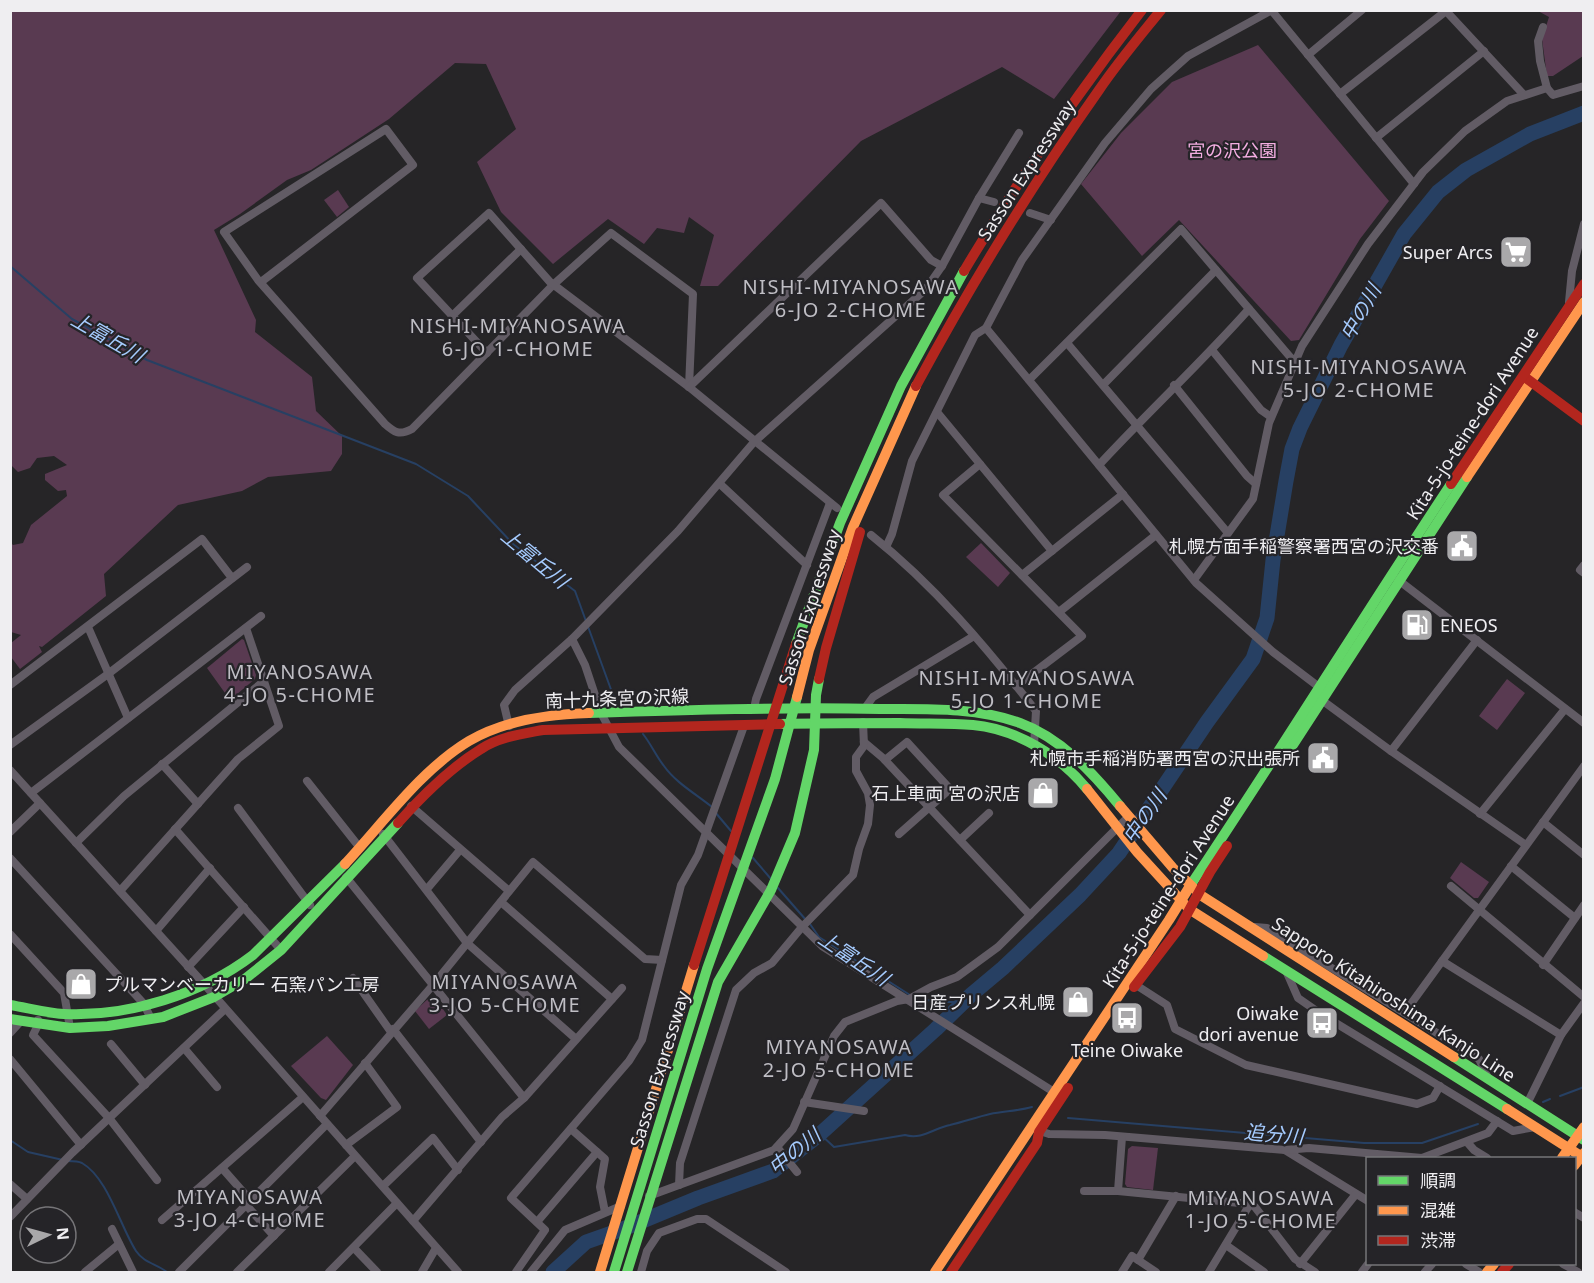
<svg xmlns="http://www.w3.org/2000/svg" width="1594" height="1283" viewBox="0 0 1594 1283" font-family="'Noto Sans','Noto Sans JP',sans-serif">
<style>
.green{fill:#593a51}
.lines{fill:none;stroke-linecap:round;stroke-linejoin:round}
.stream{stroke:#274063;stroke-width:2}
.river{stroke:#274063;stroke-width:15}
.street{stroke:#625c65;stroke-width:8}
.fast{stroke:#63d668;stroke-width:10}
.slow{stroke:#ff974d;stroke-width:10}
.jam{stroke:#b3261e;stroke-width:10}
.labels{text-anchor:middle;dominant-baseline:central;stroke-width:4.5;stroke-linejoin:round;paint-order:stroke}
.park-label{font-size:18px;fill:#f3ade1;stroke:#252428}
.street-label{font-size:18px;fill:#efeef1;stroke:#252428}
.poi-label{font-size:18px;fill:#efeef1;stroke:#252428;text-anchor:end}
.neighbourhood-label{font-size:20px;letter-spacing:1.5px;fill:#bfbec4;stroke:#252428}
.water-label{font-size:20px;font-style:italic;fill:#a5cbfe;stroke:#252428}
</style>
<rect width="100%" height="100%" fill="#262527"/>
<g class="green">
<path d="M11,10h1110v1l-67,88 -52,-32 -141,74 -143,145h-18l14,-51 -25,-18 -5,16 -27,-5 -13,16 -36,-25 -55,45 -52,-52 -24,-50 39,-33 -30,-65 -31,-1 -66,56 -78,51 -24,10 -47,34 -26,16 42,90 -1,12 57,45 4,34 26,25v18l-11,17 -63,6 -26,14 -64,14 -74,69 2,22 -64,51 -3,-1 3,6 -22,17 -9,-12v-14l10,-8 -10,-3v-89l2,2 10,-2 8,-18 36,-29 -1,-6 -8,1 -13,-11v-6l22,-9 -13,-9 -17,2 -7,10 -12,4 -7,-7z"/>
<path d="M1538,11h45v45l-30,20h-6l-5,-37 7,-22z"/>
<path d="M1258,45l131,156 -29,38 -61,101 -8,1 -112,-121 -37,36 -61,-72 40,-51 51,-51z"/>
<path d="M338,190l11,17 -12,10 -13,-17z"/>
<path d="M981,543l29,30 -12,14 -32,-30z"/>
<path d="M242,639l2,1 12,35 -1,4 -25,21 -23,-32z"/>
<path d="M1507,679l18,14 -28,37 -18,-14z"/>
<path d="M1461,862l28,20 -11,16h-4l-24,-20z"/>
<path d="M430,997h5l12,18 -18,14 -14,-18z"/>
<path d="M327,1036l26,29 -27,35 -5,-2 -30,-32z"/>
<path d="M1132,1146l26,2 -5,42 -26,-3 -2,-3 3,-35z"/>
</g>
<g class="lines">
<g class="stream">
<path d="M10,266l62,53 75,41 269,104 52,32 45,48 62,47 38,104 10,13"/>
<path d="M643,734c8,10 13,22 21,32 12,17 32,28 48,41"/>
<path d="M715,812l16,19"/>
<path d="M753,858l18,21"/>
<path d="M778,888l28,32"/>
<path d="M810,924l9,13 91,58"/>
<path d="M914,998l26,4h23"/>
<path d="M1560,1096l24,-9"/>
<path d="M1543,1102l7,-3"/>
<path d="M1068,1118l296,25h58l56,-19"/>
<path d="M820,1134l14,13 71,-12c17,5 29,-7 45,-10 13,-3 27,-8 40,-11 14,-3 28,-3 42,-7"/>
<path d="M10,1140l18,12 35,8"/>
<path d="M68,1161c4,0 10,0 14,2 26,15 38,63 54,88 8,12 21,13 31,21"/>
</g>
<path class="river" d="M553,1272l33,-30 37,-13 75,-31 75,-27 47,-37 116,-105 36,-35 31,-26 77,-73 39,-42 88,-131 46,-63 14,-41 6,-58 13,-79 6,-32 8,-21 41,-83 63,-111 34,-42 28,-22 64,-36 54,-21"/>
<g class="street">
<path d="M1272,11l142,173"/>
<path d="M1543,27l-5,14 2,20 7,27 6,7 31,-9"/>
<path d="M1308,55l54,-45"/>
<path d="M1340,94l106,-83 78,84"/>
<path d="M1376,138l108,-87"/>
<path d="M979,198l15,4"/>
<path d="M1030,213l21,7"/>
<path d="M261,282l152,-117 -27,-36 -162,103 34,48 127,144c9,8 14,12 27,5l141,-144 58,-52 82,61 -4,93"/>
<path d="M1569,302l3,-31 12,-47"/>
<path d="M452,316l69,-67"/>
<path d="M986,328l210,255 77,69 46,35"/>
<path d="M1067,343l161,190"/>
<path d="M1212,350l49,60 10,7"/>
<path d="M487,353l-70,-75 72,-65 61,69 139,105 148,121"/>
<path d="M1029,380l152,-151 110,129 5,2"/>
<path d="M1103,385l113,-115"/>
<path d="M1174,385l73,91 9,8"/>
<path d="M689,387l192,-184 50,57 11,6"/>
<path d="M937,412l115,139"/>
<path d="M980,464l-37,31 139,141 -66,50"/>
<path d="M1099,465c49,-53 102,-102 150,-156"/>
<path d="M720,484l87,81"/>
<path d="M871,535c63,50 116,113 165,176l-2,34"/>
<path d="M886,547l6,-13 20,-73 63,-126 11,-7 36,-68 83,-117 46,-54 37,-33 84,-46"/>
<path d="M1584,565l-4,5 4,3"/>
<path d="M1022,575l101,-81"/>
<path d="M1397,579l187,144"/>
<path d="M1194,580l59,-81 16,-76 33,-77 66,-102 55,-72 42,-41 42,-30 40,-13"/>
<path d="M1059,612l97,-77"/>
<path d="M88,627l40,91"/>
<path d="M572,639l13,26 16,48 18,34 203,199 232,146"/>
<path d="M10,685l192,-146 30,39"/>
<path d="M1323,701l68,50 135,94"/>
<path d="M865,708l8,-11 101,-61"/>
<path d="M754,709l2,-10 74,-196"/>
<path d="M509,726l-5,-21 11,-15 57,-51 106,-108 76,-89 172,-153 16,-23 37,-68 40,-65"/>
<path d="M864,742l19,16 147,157"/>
<path d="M10,745l98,-71 139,-107"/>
<path d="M1391,751l86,-111"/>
<path d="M885,760l22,-18 43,47 -51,45"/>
<path d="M162,764l36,40"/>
<path d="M10,770l194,214 254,288"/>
<path d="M307,781l53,67"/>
<path d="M31,793l230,-177"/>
<path d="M411,806l98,85"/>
<path d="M238,808l72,97"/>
<path d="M1480,814l85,-105"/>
<path d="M1543,822l41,33"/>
<path d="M175,829l106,121"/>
<path d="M10,832l30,-29"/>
<path d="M383,834l84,109 109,96"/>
<path d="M960,840l29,-27"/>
<path d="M76,843l48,-47 140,-115"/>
<path d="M10,858l134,146 7,15"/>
<path d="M1511,866l64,52"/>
<path d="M346,877l178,221"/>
<path d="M1451,886l133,111"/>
<path d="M427,889l33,-39"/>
<path d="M120,891l118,-132 41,-33 -33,-98"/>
<path d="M501,902l111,97"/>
<path d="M1255,927l12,1 212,131 9,19"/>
<path d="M156,931l54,-63"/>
<path d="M10,934l54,59 6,35"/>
<path d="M1442,961l119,74"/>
<path d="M1543,965l41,-60"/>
<path d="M188,967l56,-60"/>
<path d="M1287,973l11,25 23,16 192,117 22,-4"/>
<path d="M353,978l38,54"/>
<path d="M1136,985l31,20 8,24 71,36 171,39 16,-6 7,-12"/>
<path d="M1405,1012l179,-246"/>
<path d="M38,1020v5l-5,10 76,83 48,62"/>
<path d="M393,1029l88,113"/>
<path d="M10,1033l11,-12"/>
<path d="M111,1044l34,41"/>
<path d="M184,1048l33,39"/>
<path d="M10,1059l71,86"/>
<path d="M804,1102l60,9"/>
<path d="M1527,1104l34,-69 23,-32"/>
<path d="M320,1116l113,-131 100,-123 112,97 17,1"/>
<path d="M571,1129l34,30 -5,28 5,25"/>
<path d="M1037,1130l12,4 56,1 180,15 83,51"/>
<path d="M1467,1142l7,8 13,8"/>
<path d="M346,1145l51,-38 -32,-44"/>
<path d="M777,1147l20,25"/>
<path d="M1285,1150l24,-2 113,10 66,-25 9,-12"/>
<path d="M222,1168l29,33"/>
<path d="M10,1184l17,15"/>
<path d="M679,1185l1,-22 56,-173 18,-17 18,-10 30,-36 51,-52 6,-26 9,-25 2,-19 -2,-12 -12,-22v-14l8,-11 -1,-24"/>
<path d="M383,1186l50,-48 25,32"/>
<path d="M1084,1191h34l132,13 5,3 40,52 20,13"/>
<path d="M1118,1191l4,-54"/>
<path d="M649,1196l125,-46 19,-21 41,-93 11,-14 52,-21 12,-2 22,-12 26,-10 41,-30 131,-131"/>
<path d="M247,1206l27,30"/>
<path d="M1574,1212l10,6"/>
<path d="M10,1217l62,-64 153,-144"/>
<path d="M162,1220l141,-123"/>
<path d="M413,1221l89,-104 22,-19 98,-110"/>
<path d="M537,1222l60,-70"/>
<path d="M112,1229l21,43"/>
<path d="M1226,1245l38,27"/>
<path d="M354,1248l23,24"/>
<path d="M1138,1260l38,-64"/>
<path d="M1300,1264l56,-70"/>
<path d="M1466,1264l13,8"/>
<path d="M1563,1264l15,8"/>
<path d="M85,1272l34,-28"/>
<path d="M179,1272l148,-148"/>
<path d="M237,1272l118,-116"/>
<path d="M329,1272l68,-69"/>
<path d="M422,1272l14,-24"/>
<path d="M516,1272l29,-42 -34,-32 118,-137 13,-21 39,-155 17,-30 46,-129"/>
<path d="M531,1272l34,-42 56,-24"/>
<path d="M641,1272l6,-21 12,-18 38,-14h9l80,53"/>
<path d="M1122,1272l10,-16 24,16"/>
<path d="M1209,1272l41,-68"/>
<path d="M1362,1272l6,-8"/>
<path d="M1425,1272l7,-8"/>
</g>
<g class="fast">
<path d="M796,644l44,-121 61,-137 63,-115"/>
<path d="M589,713c97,-3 195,-6 291,-4 47,0 96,-2 140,14 41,15 73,50 100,83"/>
<path d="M780,724c40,-1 80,-1 120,-1 24,1 49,0 73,2 44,4 87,31 114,64"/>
<path d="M1287,754l180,-277"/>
<path d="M1190,886c89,-133 173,-269 261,-402"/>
<path d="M1263,956l244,153"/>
<path d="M10,1005c18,3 36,8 54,9 65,3 138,-20 189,-59l92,-91"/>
<path d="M10,1019l60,9 38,-2 55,-9 51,-20 31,-18 36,-29 117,-127"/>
<path d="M1454,1057l130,83"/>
<path d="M614,1272l93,-303 68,-190 22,-82"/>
<path d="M627,1272l91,-290 53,-92 24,-57 19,-83 2,-55 3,-16"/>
</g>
<g class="slow">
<path d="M1467,477l117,-175"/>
<path d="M797,697l12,-47 44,-123 63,-141"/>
<path d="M1087,789l50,63 52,57 74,47"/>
<path d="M1120,806l53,62 29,28 252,161"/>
<path d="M345,864c38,-41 77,-95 124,-123 36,-21 80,-27 120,-28"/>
<path d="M1507,1109l77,49"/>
<path d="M1562,1158l22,-31"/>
<path d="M1574,1166l10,-13"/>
<path d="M600,1272l94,-307"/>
<path d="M935,1272l234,-352 21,-34"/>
<path d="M1487,1272l7,-8"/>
</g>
<g class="jam">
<path d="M964,271c54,-91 113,-177 178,-261"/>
<path d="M1526,378l58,43"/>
<path d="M916,386c55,-102 116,-201 183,-296 19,-28 41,-54 62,-80"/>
<path d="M1451,484l133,-200"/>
<path d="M819,679l7,-31 34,-116"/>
<path d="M398,823c24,-27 52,-55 83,-74 18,-12 41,-15 62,-19l237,-6"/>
<path d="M694,965l102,-321"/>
<path d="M1134,987l46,-60 30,-55 17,-26"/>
<path d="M951,1272l86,-129 2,-11 29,-44"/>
<path d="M1502,1272l7,-8"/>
</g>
</g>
<defs>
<symbol id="supermarket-square" viewBox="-11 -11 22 22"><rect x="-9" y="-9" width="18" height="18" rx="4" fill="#a9a8aa" stroke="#252428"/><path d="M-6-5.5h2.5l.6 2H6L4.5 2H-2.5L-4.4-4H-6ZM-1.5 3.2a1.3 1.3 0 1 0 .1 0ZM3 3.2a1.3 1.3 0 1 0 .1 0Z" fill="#fff"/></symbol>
<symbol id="civic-square" viewBox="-11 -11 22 22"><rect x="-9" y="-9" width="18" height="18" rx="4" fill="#a9a8aa" stroke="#252428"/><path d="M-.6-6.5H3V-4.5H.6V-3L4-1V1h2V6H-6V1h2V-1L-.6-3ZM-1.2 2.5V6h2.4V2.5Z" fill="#fff"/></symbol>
<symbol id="fuel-square" viewBox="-11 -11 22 22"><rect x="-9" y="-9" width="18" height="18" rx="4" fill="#a9a8aa" stroke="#252428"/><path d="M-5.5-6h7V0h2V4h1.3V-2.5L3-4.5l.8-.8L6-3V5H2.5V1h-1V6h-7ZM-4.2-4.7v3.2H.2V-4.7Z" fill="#fff"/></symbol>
<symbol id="shop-square" viewBox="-11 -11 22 22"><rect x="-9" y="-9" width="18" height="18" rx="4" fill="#a9a8aa" stroke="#252428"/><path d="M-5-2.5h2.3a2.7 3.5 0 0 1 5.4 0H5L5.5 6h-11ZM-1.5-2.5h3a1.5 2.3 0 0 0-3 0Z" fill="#fff"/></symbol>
<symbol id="bus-square" viewBox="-11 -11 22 22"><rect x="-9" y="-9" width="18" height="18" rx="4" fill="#a9a8aa" stroke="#252428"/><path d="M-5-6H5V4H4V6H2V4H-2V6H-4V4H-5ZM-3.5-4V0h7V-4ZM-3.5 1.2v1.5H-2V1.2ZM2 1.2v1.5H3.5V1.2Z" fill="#fff"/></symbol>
</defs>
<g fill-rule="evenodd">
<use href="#supermarket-square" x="1497" y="233" width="38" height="38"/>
<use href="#civic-square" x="1443" y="527" width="38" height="38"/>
<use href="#fuel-square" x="1398" y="606" width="38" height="38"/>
<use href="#civic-square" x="1304" y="739" width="38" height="38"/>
<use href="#shop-square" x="1024" y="774" width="38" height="38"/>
<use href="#shop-square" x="62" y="965" width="38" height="38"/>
<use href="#shop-square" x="1059" y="983" width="38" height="38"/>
<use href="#bus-square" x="1108" y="999" width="38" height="38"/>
<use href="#bus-square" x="1303" y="1004" width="38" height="38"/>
</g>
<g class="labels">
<g class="park-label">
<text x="1232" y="150">宮の沢公園</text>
</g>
<g class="street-label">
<text transform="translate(1026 170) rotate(-57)">Sasson Expressway</text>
<text transform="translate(1472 423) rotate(-57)">Kita-5-jo-teine-dori Avenue</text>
<text transform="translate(809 607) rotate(-72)">Sasson Expressway</text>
<text transform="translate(617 698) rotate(-2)">南十九条宮の沢線</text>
<text transform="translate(1168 891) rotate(-57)">Kita-5-jo-teine-dori Avenue</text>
<text transform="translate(1394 999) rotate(33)">Sapporo Kitahiroshima Kanjo Line</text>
<text transform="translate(659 1069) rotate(-73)">Sasson Expressway</text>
</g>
<g class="poi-label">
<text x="1493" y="252">Super Arcs</text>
<text x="1439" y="546">札幌方面手稲警察署西宮の沢交番</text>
<text x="1440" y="625" text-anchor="start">ENEOS</text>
<text x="1300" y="758">札幌市手稲消防署西宮の沢出張所</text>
<text x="1020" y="793">石上車両 宮の沢店</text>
<text x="104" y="984" text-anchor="start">プルマンベーカリー 石窯パン工房</text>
<text x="1055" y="1002">日産プリンス札幌</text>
<text x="1299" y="1013">Oiwake<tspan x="1299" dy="21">dori avenue</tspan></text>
<text x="1127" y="1050" text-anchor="middle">Teine Oiwake</text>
</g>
<g class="neighbourhood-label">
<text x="851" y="286">NISHI-MIYANOSAWA<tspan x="851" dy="23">6-JO 2-CHOME</tspan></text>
<text x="518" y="325">NISHI-MIYANOSAWA<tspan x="518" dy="23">6-JO 1-CHOME</tspan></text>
<text x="1359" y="366">NISHI-MIYANOSAWA<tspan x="1359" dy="23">5-JO 2-CHOME</tspan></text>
<text x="300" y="671">MIYANOSAWA<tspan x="300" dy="23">4-JO 5-CHOME</tspan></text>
<text x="1027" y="677">NISHI-MIYANOSAWA<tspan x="1027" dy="23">5-JO 1-CHOME</tspan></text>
<text x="505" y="981">MIYANOSAWA<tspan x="505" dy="23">3-JO 5-CHOME</tspan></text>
<text x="839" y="1046">MIYANOSAWA<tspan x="839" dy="23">2-JO 5-CHOME</tspan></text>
<text x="250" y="1196">MIYANOSAWA<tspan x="250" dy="23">3-JO 4-CHOME</tspan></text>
<text x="1261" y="1197">MIYANOSAWA<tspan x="1261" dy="23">1-JO 5-CHOME</tspan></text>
</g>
<g class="water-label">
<text transform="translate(1360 312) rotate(-60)">中の川</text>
<text transform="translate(108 337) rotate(30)">上富丘川</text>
<text transform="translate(535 558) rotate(40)">上富丘川</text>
<text transform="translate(1144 816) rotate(-55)">中の川</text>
<text transform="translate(854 958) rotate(34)">上富丘川</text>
<text transform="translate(1274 1134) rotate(5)">追分川</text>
<text transform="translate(794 1151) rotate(-39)">中の川</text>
</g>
</g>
<rect width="1594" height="1283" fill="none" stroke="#efeef1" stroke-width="24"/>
<rect x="1366" y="1157" width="210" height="108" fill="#252428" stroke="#767578" stroke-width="1.5"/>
<rect x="1378" y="1176" width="30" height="9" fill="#63d668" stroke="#767578" stroke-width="1.5"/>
<text x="1420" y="1187" font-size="18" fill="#efeef1">順調</text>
<rect x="1378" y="1206" width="30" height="9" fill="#ff974d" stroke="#767578" stroke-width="1.5"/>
<text x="1420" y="1217" font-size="18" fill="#efeef1">混雑</text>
<rect x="1378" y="1236" width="30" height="9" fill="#b3261e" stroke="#767578" stroke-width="1.5"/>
<text x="1420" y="1247" font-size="18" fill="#efeef1">渋滞</text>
<g transform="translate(48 1235) rotate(85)"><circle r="28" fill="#252428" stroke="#767578" stroke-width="1.5"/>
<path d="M0-4.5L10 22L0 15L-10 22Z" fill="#a9a8aa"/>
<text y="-9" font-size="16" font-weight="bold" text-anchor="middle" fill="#efeef1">N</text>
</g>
</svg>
